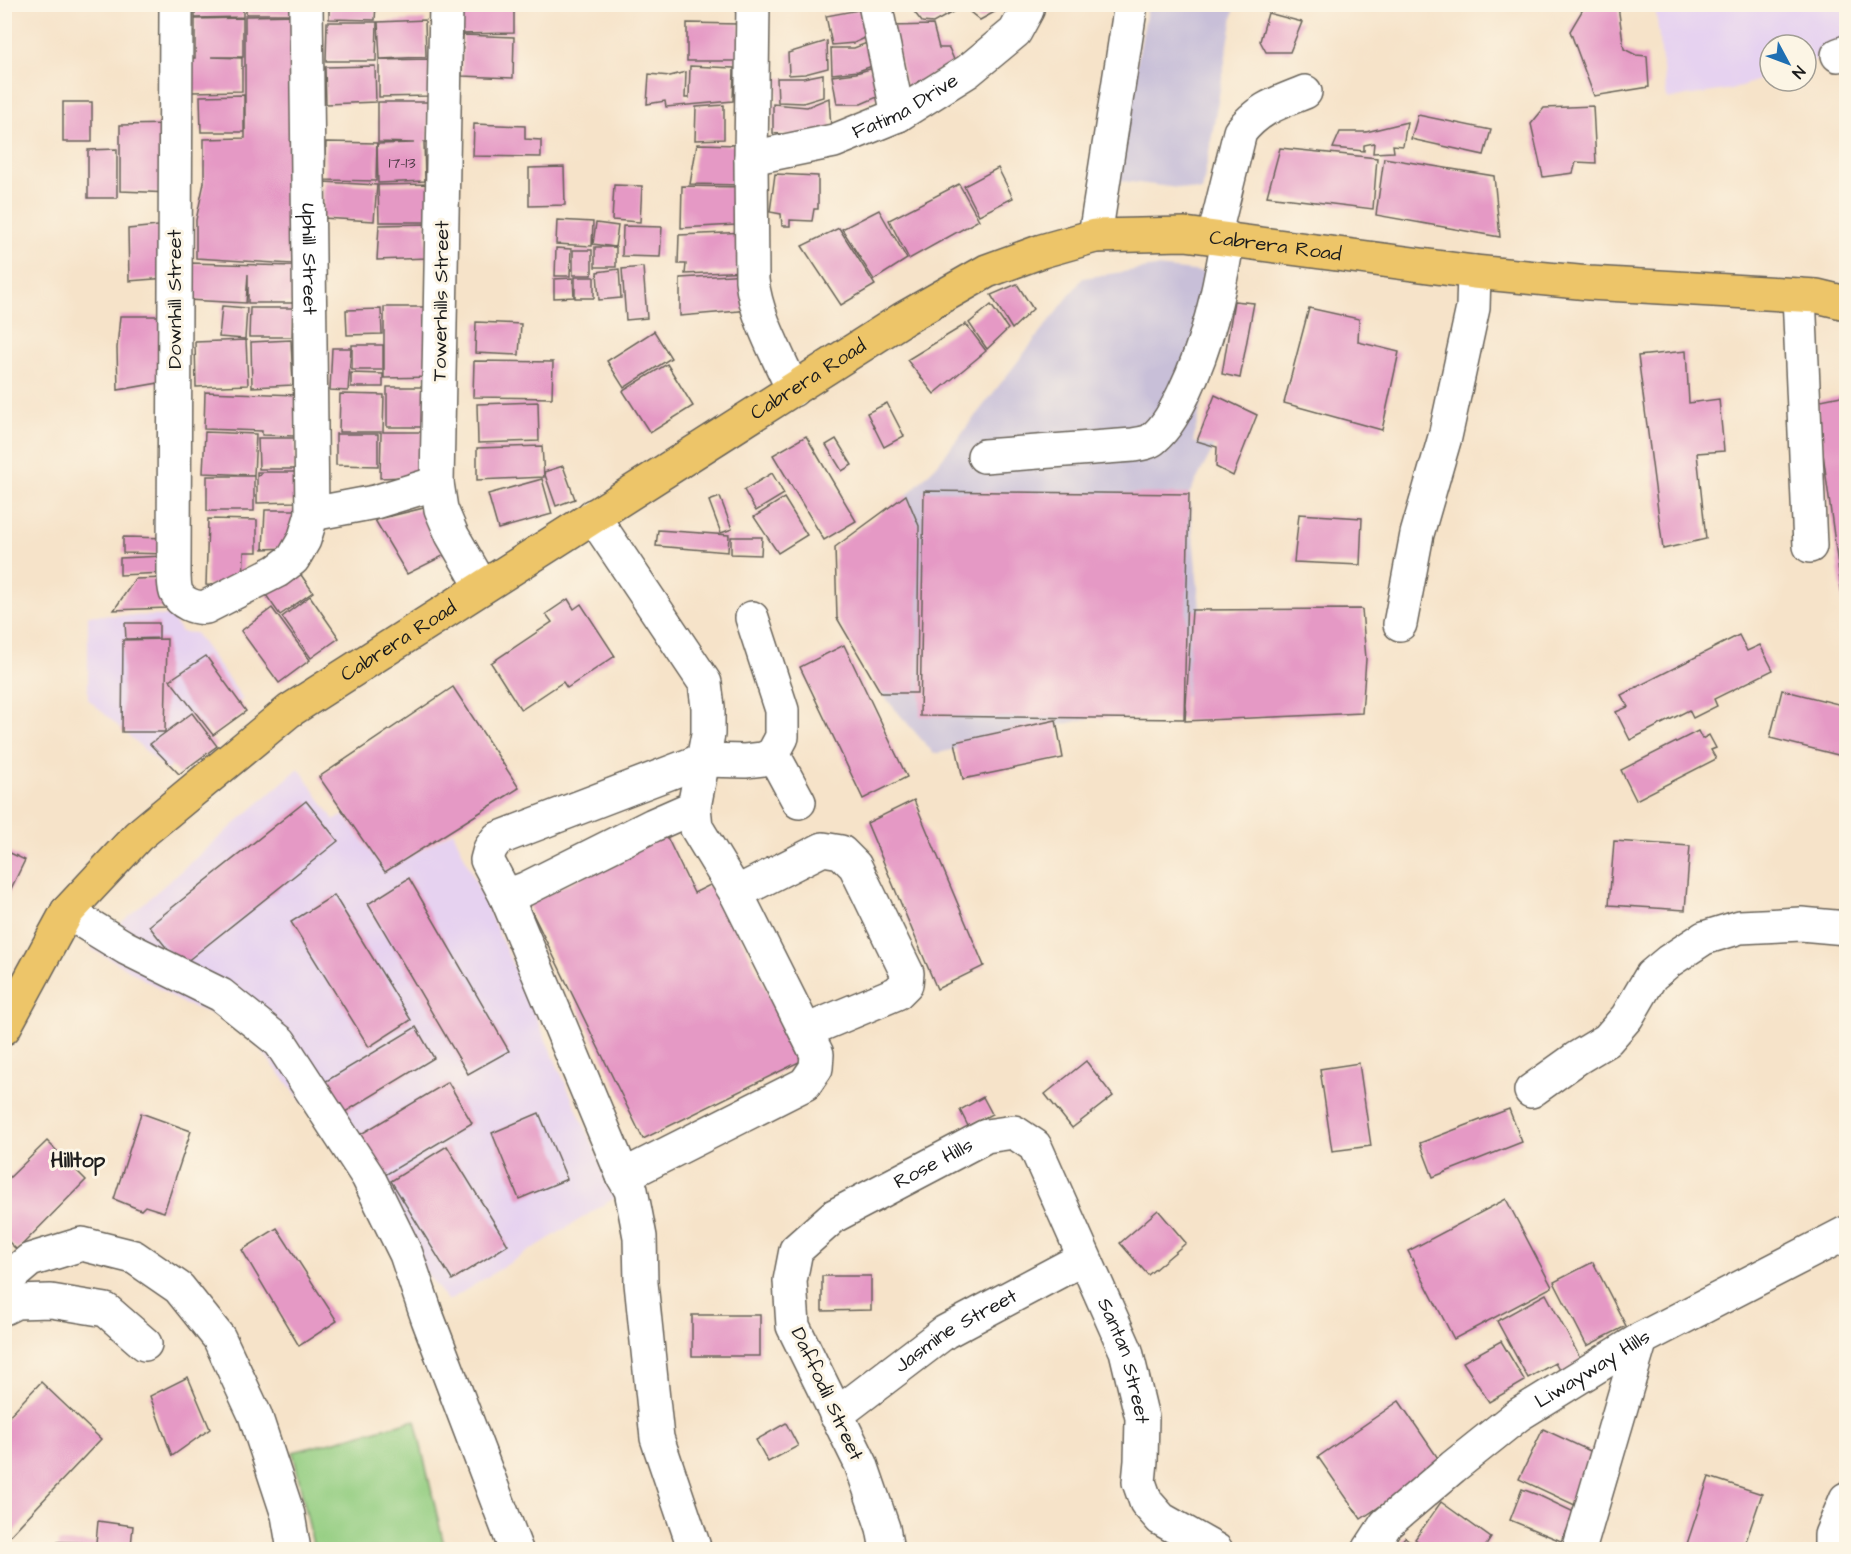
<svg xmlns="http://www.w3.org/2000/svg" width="1851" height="1554" viewBox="0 0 1851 1554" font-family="'Architects Daughter',sans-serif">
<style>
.built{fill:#e6d2f0}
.industrial{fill:#c8bfd8}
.green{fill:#94ce82;stroke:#58754f;stroke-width:1.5}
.building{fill:#e599c5}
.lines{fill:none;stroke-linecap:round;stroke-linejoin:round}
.minor-casing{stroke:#686259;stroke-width:36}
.major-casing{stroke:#686259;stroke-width:36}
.minor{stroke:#fff;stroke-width:33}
.major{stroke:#edc569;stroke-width:33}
.labels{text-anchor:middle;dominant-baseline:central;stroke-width:6;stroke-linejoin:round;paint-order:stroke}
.number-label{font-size:16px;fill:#4e3b46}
.street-label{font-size:20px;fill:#1c1c1c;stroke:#fcf5e5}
.neighbourhood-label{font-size:21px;font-weight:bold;fill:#1c1c1c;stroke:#fcf5e5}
</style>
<rect width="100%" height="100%" fill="#fcf5e5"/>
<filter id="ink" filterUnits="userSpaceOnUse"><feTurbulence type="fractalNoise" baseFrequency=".0167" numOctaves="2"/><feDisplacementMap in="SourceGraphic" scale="12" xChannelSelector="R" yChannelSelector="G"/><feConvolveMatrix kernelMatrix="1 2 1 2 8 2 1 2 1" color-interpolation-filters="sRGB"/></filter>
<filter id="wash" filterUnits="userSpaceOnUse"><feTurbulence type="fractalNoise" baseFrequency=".008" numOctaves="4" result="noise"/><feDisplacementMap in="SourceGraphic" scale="24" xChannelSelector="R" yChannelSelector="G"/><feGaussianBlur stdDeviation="1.35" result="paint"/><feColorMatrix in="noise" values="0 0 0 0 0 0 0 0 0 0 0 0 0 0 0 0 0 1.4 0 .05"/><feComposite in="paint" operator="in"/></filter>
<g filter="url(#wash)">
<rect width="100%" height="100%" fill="#f6e3c9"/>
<g class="built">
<path d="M1655,5h191v45l-40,13v-18h-36v31l-38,13 -65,10z"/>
<path d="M88,615l83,1 10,16 14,1 48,66 -38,29 4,7 -42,35 -79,-71z"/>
<path d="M299,768l35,52 10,-5 41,57 68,-41 163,366 -168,104 -76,-98 -13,-31 -120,-149 -55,-19 -68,-42 -25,-13z"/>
</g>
<g class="industrial">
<path d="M1148,5h87l-33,186 -87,-11z"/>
<path d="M1156,267l74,8 -37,167 21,5 -25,47 19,197 -274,63 -53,-61 -44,-75 -2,-71 71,-51 31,-31 146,-187z"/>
</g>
<path class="green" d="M415,1420l30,129h-131l-21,-97z"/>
<g id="blocks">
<g class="building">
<path d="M195,4h48v13l-48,1z"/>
<rect x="246" y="4" width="52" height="10"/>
<path d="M329,4h47l-1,16 -46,-1z"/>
<path d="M456,4h58v29l-57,1z"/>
<path d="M908,4h49l3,4 -27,15 -11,-1z"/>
<path d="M960,4h49l-29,16z"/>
<path d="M1586,4l32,2 6,43 12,6 11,1 2,31 -55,9 -24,-65z"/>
<path d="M869,8l5,26 -20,9 -22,2 -6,-29z"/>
<path d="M1268,13l34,9 -12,30h-24l-6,-11z"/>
<path d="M297,15l-2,168 -3,81 -96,-6v-38l8,-37v-44l41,-1v-122z"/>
<path d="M243,18v39h-32l31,1v33l-51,1v-34h4v-39z"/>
<path d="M425,20l1,37 -46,2 -2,-37z"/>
<path d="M327,22h50l-1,39h-50z"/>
<path d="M687,23l52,1 7,37h-59z"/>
<path d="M933,25l6,23h10l6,14 -48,27 -16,-63z"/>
<path d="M463,35l51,2 -1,41 -51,-2z"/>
<path d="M827,41l1,27 -23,6 -16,1 -1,-22z"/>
<path d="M872,41l3,24 -17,6 -26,3 -1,-26h23z"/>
<path d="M430,59v37l-51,1v-37z"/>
<path d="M375,66l1,36 -50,2 -1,-37z"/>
<path d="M690,66l44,2 -1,33 -67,6 -1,-6 -18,3 2,-30 21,2 16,-4 -1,26h4z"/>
<path d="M877,67l5,28 -21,9h-24l-5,-28 24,-3z"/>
<path d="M823,74v23l-20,6 -25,-1 -1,-24h26z"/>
<path d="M244,95v37h-43l-1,-36z"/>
<path d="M829,98l2,30 -27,9 -31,-4v-29l34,3z"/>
<rect x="63" y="102" width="29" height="40"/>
<path d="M378,102h50v40h-4l1,39 -47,2 -1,-39 37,-1 -36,-1z"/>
<path d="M724,105v34l-29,1 1,-33z"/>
<path d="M1593,106l3,57 -20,-1 -3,11 -30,4 -12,-53 13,-16z"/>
<path d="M1418,115l73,15 -7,25 -73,-16z"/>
<path d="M1407,122l-4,24 -10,-1 1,7 -21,1 1,-10 -10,2v6l-31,-3 7,-16h26z"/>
<path d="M172,124v69l-52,-2v-66z"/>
<path d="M474,124l51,2v13l16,1v17l-68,-1z"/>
<path d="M326,142l51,1 -1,38 -51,-1z"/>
<path d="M697,144l42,1 4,40 -53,-1z"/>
<path d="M1280,148l97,10 -4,51 -106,-13z"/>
<path d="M117,149v49h-29v-48z"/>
<path d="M1384,158l110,18 6,61 -124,-22z"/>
<path d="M564,167l1,38 -36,1v-38z"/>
<path d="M998,168l15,30 -34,17 -15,-29z"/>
<path d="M775,174l43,2v33h-4l-2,12 -22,-1v6h-8l-1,-12 -11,-2z"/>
<path d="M324,182l53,3 -3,36 -52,-3z"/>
<path d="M430,184v38h-51l-1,-37z"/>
<path d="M959,184l20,36 -70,39 -20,-39z"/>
<path d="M614,185l28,1 -2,36 -28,-2z"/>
<path d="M682,186l62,1 -9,38 -54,3z"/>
<path d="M879,210l28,49 -33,21 -32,-51z"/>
<path d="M557,220l36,2 -1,24 -36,-2z"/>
<path d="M596,223l22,3 -3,21 -22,-3z"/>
<path d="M427,224l-1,34 -49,2 2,-35z"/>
<path d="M168,225l-1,53 -38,3 -1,-52z"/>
<path d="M623,226l39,1 -2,30 -38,-1z"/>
<path d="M839,228l36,57 -34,20 -39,-59z"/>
<path d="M748,232v39l-63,3 1,-10h-8l1,-29z"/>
<rect x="595" y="247" width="21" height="20"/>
<path d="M556,248l15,1 -1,27h-15z"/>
<rect x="573" y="250" width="19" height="25"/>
<path d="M189,263l105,3v37h-46v-29l-2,29 -59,-3z"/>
<path d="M643,267l4,51 -21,2 -4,-51z"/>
<path d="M619,269l2,29 -22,2 -2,-28z"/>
<path d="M747,274l4,36 -71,6v-38z"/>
<rect x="575" y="277" width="19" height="21"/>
<path d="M573,278l1,19 -20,1v-19z"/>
<path d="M1017,284l16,25 -21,20 -21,-34z"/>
<path d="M1234,301l20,2 -14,75 -18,-4z"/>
<path d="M991,305l17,24 -21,20 -18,-26z"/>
<path d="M222,306l25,2 -2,31 -26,-2z"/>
<path d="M384,307h46l1,70 -47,1z"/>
<path d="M250,308h43l-1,29h-43z"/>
<path d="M1309,308l50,11 -1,23 41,10 -17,78 -98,-27z"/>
<path d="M381,309l1,25 -35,1 -1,-25z"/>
<path d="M120,316h45l-1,66 -46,8 -1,-42z"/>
<path d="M476,322l45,2 -2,31 -44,-2z"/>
<path d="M966,324l20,27 -52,43 -27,-34z"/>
<path d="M654,331l17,27 -47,30 -17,-27z"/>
<path d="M246,340l2,45 -52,2 -1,-45z"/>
<path d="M291,340l2,45 -41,2 -1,-45z"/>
<rect x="352" y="345" width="31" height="25"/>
<path d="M332,348h19l-3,43 -18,-1z"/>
<path d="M1686,351l3,52 30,-4 5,52 -27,2 9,86 -43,10 -25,-193z"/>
<path d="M474,361l79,1 -1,36 -79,-1z"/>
<path d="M667,364l26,42 -43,27 -27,-42z"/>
<path d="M351,373l32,1v13h-32z"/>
<path d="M387,387h49l1,40h-50z"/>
<path d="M205,392l92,3 -2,41 -33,-1v-4l-58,-2z"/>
<path d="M340,394l44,1 -1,37h48l-3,44 -48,2 1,-46h-42z"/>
<path d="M1215,395l42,20 -24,61 -17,-9 1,-20 -20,-6z"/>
<path d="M1846,395v223h-1l-29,-217z"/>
<path d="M538,402l1,39 -61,2 -1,-39z"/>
<path d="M887,403l17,33 -20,11 -17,-34z"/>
<path d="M205,432l51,2 -2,41 -51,-2z"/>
<path d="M336,434h42v32l-42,-1z"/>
<path d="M806,436l50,85 -32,19 -51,-85z"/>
<path d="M258,438h37v31h-36z"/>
<path d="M836,439l16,26 -10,6 -16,-26z"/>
<path d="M542,446l2,31 -67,3v-32z"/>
<path d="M563,466l12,33 -19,7 -12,-34z"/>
<path d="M257,472h38v30l-38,1v-27l4,-1h-4z"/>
<path d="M772,473l12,21 -28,17 -12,-21z"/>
<rect x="207" y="476" width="47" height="35"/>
<path d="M542,479l10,35 -54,15 -10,-35z"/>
<path d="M924,491l265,3 -5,225 -264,-3z"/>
<path d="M906,495l13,31 -2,167h-36l-44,-75 -2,-71z"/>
<path d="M720,497l12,32 -11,4 -12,-32z"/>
<path d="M784,498l23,37 -29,18 -24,-36z"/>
<path d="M432,506l21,45 -46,23 -32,-54z"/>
<path d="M265,510h36l-13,38 -25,1z"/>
<path d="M1299,514l63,4 -2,47 -66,-3z"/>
<path d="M208,519l49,1v32h-13l-1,34 -37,-1z"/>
<path d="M658,530l71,5 -1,17 -72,-6z"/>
<path d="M123,537l48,1v16l-48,-1z"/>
<path d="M731,537h31l-1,18 -30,-1z"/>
<path d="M164,556v17l-44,2v-17z"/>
<path d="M299,572l14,20 -33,23 -14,-20z"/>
<path d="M166,578l1,30 -53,2 21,-31z"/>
<path d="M310,596l29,42 -28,20 -29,-41z"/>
<path d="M568,599l6,10 7,-5 34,52 -48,32 -4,-6 -42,28 -30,-47 61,-41 -6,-8z"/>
<path d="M272,608l38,52 -31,23 -38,-52z"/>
<path d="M1362,609l4,50 -4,54 -177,8 7,-111z"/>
<path d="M125,623h34v15l-33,1z"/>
<path d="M1739,635l8,16 13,-6 13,25 -59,29 3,7 -24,12 -4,-8 -59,30 -14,-28 12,-5 -7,-12z"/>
<path d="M167,639l-2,93h-43l1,-92z"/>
<path d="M844,645l63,132 -44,22 -63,-132z"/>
<path d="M206,656l40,55 -33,24 -43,-55z"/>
<path d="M453,687l66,101 -134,84 -66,-95z"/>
<path d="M1782,690l64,16v51l-76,-19z"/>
<path d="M192,713l25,33 -38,28 -29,-30z"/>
<path d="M1056,720l7,38 -100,21 -8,-37z"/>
<path d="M1698,731l4,8 7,-4 7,13 -5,2 5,9 -80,41 -15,-30z"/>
<path d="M914,800l70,166 -47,23 -70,-166z"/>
<path d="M306,801l32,40 -157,125 -32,-40z"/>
<path d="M666,835l28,58 20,-10 87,178 -158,78 -115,-235z"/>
<path d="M1614,841l76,5 -5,64 -76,-5z"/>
<path d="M4,850l21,10 -21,43z"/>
<path d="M409,878l100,173 -41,23 -100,-170z"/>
<path d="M334,895l77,125 -42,27 -78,-125z"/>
<path d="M416,1027l18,31 -102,62 -19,-31z"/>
<path d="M1086,1061l27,35 -41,32 -27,-34z"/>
<path d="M1359,1063l12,83 -39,5 -12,-82z"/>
<path d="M448,1082l24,41 -92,55 -24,-41z"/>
<path d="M983,1097l9,17 -24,12 -8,-16z"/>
<path d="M1509,1109l13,33 -89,35 -13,-34z"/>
<path d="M141,1113l50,18 -27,81 -19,-6 -4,4 -27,-11z"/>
<path d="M539,1113l28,66 -48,20 -27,-66z"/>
<path d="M47,1141l39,39 -69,70 -13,-13v-54z"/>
<path d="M447,1146l61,99 -56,35 -61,-99z"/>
<path d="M1506,1199l46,88 -98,52 -46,-88z"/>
<path d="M1158,1210l28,33 -38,32 -28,-32z"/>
<path d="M277,1228l60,93 -38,25 -57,-96z"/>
<path d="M1593,1262l33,64 -39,20 -33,-64z"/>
<path d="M822,1276h49v34l-49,1z"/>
<path d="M1546,1294l39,73 -21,12 -9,-16 -27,15 -31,-57z"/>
<rect x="692" y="1315" width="68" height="41"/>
<path d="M1501,1341l24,40 -36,21 -26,-40z"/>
<path d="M188,1377l22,52 -38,27 -22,-60z"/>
<path d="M41,1382l60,57 -97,103v-121z"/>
<path d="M1399,1401l43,63 -81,55 -43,-62z"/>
<path d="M786,1423l12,23 -30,16 -12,-22z"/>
<path d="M1543,1429l60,28 -24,50 -60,-28z"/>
<path d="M1709,1477l53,17 -19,56h-58z"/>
<path d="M1522,1489l16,6 38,18 -15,28 -51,-21z"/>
<path d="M1441,1502l50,36 -8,12h-53l-15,-11z"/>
<path d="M98,1521l35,5 -2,20 18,2v2h-92l1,-8 38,1z"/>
<path d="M1405,1537l16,13h-26z"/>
</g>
</g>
</g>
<g filter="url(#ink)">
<use href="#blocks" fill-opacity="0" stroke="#686259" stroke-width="1.5"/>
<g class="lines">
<defs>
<g id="minor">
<path d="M176,4l-2,567c0,6 0,15 2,21 5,11 19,17 30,15l71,-36 16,-12 11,-19 8,-26 63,-12 62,-19"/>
<path id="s1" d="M306,4l6,510"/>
<path d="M446,4l-9,479 4,26 11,26 30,52"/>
<path d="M753,4l-2,154 1,122c4,38 26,75 41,110"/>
<path d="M875,4l23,111"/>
<path d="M1838,55l8,-3"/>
<path id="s2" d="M751,158l83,-17 64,-26 70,-44 47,-39 12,-22 -2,-6"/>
<path d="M1095,236l36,-232"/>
<path d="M1214,237l26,-105c19,-24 38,-29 65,-40"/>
<path d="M1799,295l11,251"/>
<path d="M984,456l149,-11c6,-1 16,-2 21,-7 14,-12 22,-29 30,-45 24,-50 35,-101 44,-155"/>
<path d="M593,516l112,167 3,24v27l-14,73 2,20 40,66 81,161 -1,14 -11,16 -182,92 -117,-280 19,-7 128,-64 41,-18"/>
<path d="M1400,624l17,-90 28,-97 28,-129 1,-36"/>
<path d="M773,754l26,48"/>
<path d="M736,893l87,-44 18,3 14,14 52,107 -1,11 -9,9 -91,38"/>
<path d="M506,896l-19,-36 3,-11 7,-10 206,-79 42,1 18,-2 10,-5 9,-17v-27l-30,-92"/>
<path d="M67,912l59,36 95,47 59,47 88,135 38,77 22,65 88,231"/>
<path d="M1531,1091l46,-33 30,-18 20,-23 24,-41 18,-15 35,-23 36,-11 61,-3 45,4"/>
<path d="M623,1176l8,14 9,47 1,46 16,155 38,112"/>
<path d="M4,1282l26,-22 52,-16 52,13 45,31 40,50 36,77 33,100 6,35"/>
<path d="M4,1308l12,-6 35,-1 55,9 39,34"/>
<path id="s3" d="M836,1415l109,-83 139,-74"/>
<path id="s4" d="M887,1550l-4,-22 -22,-64 -68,-138 -3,-45 6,-31 38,-34 152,-80 28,-4 21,14 91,205 16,67 -1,43 -2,21 7,20 15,17 55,31"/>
<path id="s5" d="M1369,1550l17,-26 67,-57 65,-52 123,-76 205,-106"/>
<path d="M1579,1550l62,-211"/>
<path d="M1831,1550v-15l15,-36"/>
</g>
<g id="major">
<path id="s6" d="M4,1028l63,-116 71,-76 151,-125 614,-392 84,-48 55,-20 53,-15 90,-2 289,38 115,11 228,13 29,7"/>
</g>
</defs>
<use href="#minor" class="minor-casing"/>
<use href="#major" class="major-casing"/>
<use href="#minor" class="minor"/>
<use href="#major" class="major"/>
</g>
</g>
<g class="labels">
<g class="number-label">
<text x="402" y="163">17-13</text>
</g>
<g class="street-label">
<text stroke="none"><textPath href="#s2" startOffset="164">Fatima Drive</textPath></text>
<text stroke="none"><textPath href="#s6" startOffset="1552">Cabrera Road</textPath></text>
<text stroke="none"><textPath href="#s1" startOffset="255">Uphill Street</textPath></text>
<text transform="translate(175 299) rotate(-90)">Downhill Street</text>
<text transform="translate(441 301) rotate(-89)">Towerhills Street</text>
<text stroke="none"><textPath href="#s6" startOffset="1048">Cabrera Road</textPath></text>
<text stroke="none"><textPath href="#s6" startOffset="562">Cabrera Road</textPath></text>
<text stroke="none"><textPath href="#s4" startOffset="484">Rose Hills</textPath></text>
<text stroke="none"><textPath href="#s3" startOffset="147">Jasmine Street</textPath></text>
<text stroke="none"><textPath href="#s4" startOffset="830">Santan Street</textPath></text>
<text stroke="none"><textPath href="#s5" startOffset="290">Liwayway Hills</textPath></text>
<text transform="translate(827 1394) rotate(65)">Daffodil Street</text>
</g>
<g class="neighbourhood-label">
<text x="78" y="1160">Hilltop</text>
</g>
</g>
<rect width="1851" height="1554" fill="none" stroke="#fcf5e5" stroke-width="24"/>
<g transform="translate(1788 63) rotate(131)"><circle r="28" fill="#fcf5e5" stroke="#a29e95" stroke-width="1.5"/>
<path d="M0-4.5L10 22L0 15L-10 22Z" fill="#1f6fb2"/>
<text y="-9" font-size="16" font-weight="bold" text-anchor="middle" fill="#1c1c1c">N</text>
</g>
</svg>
